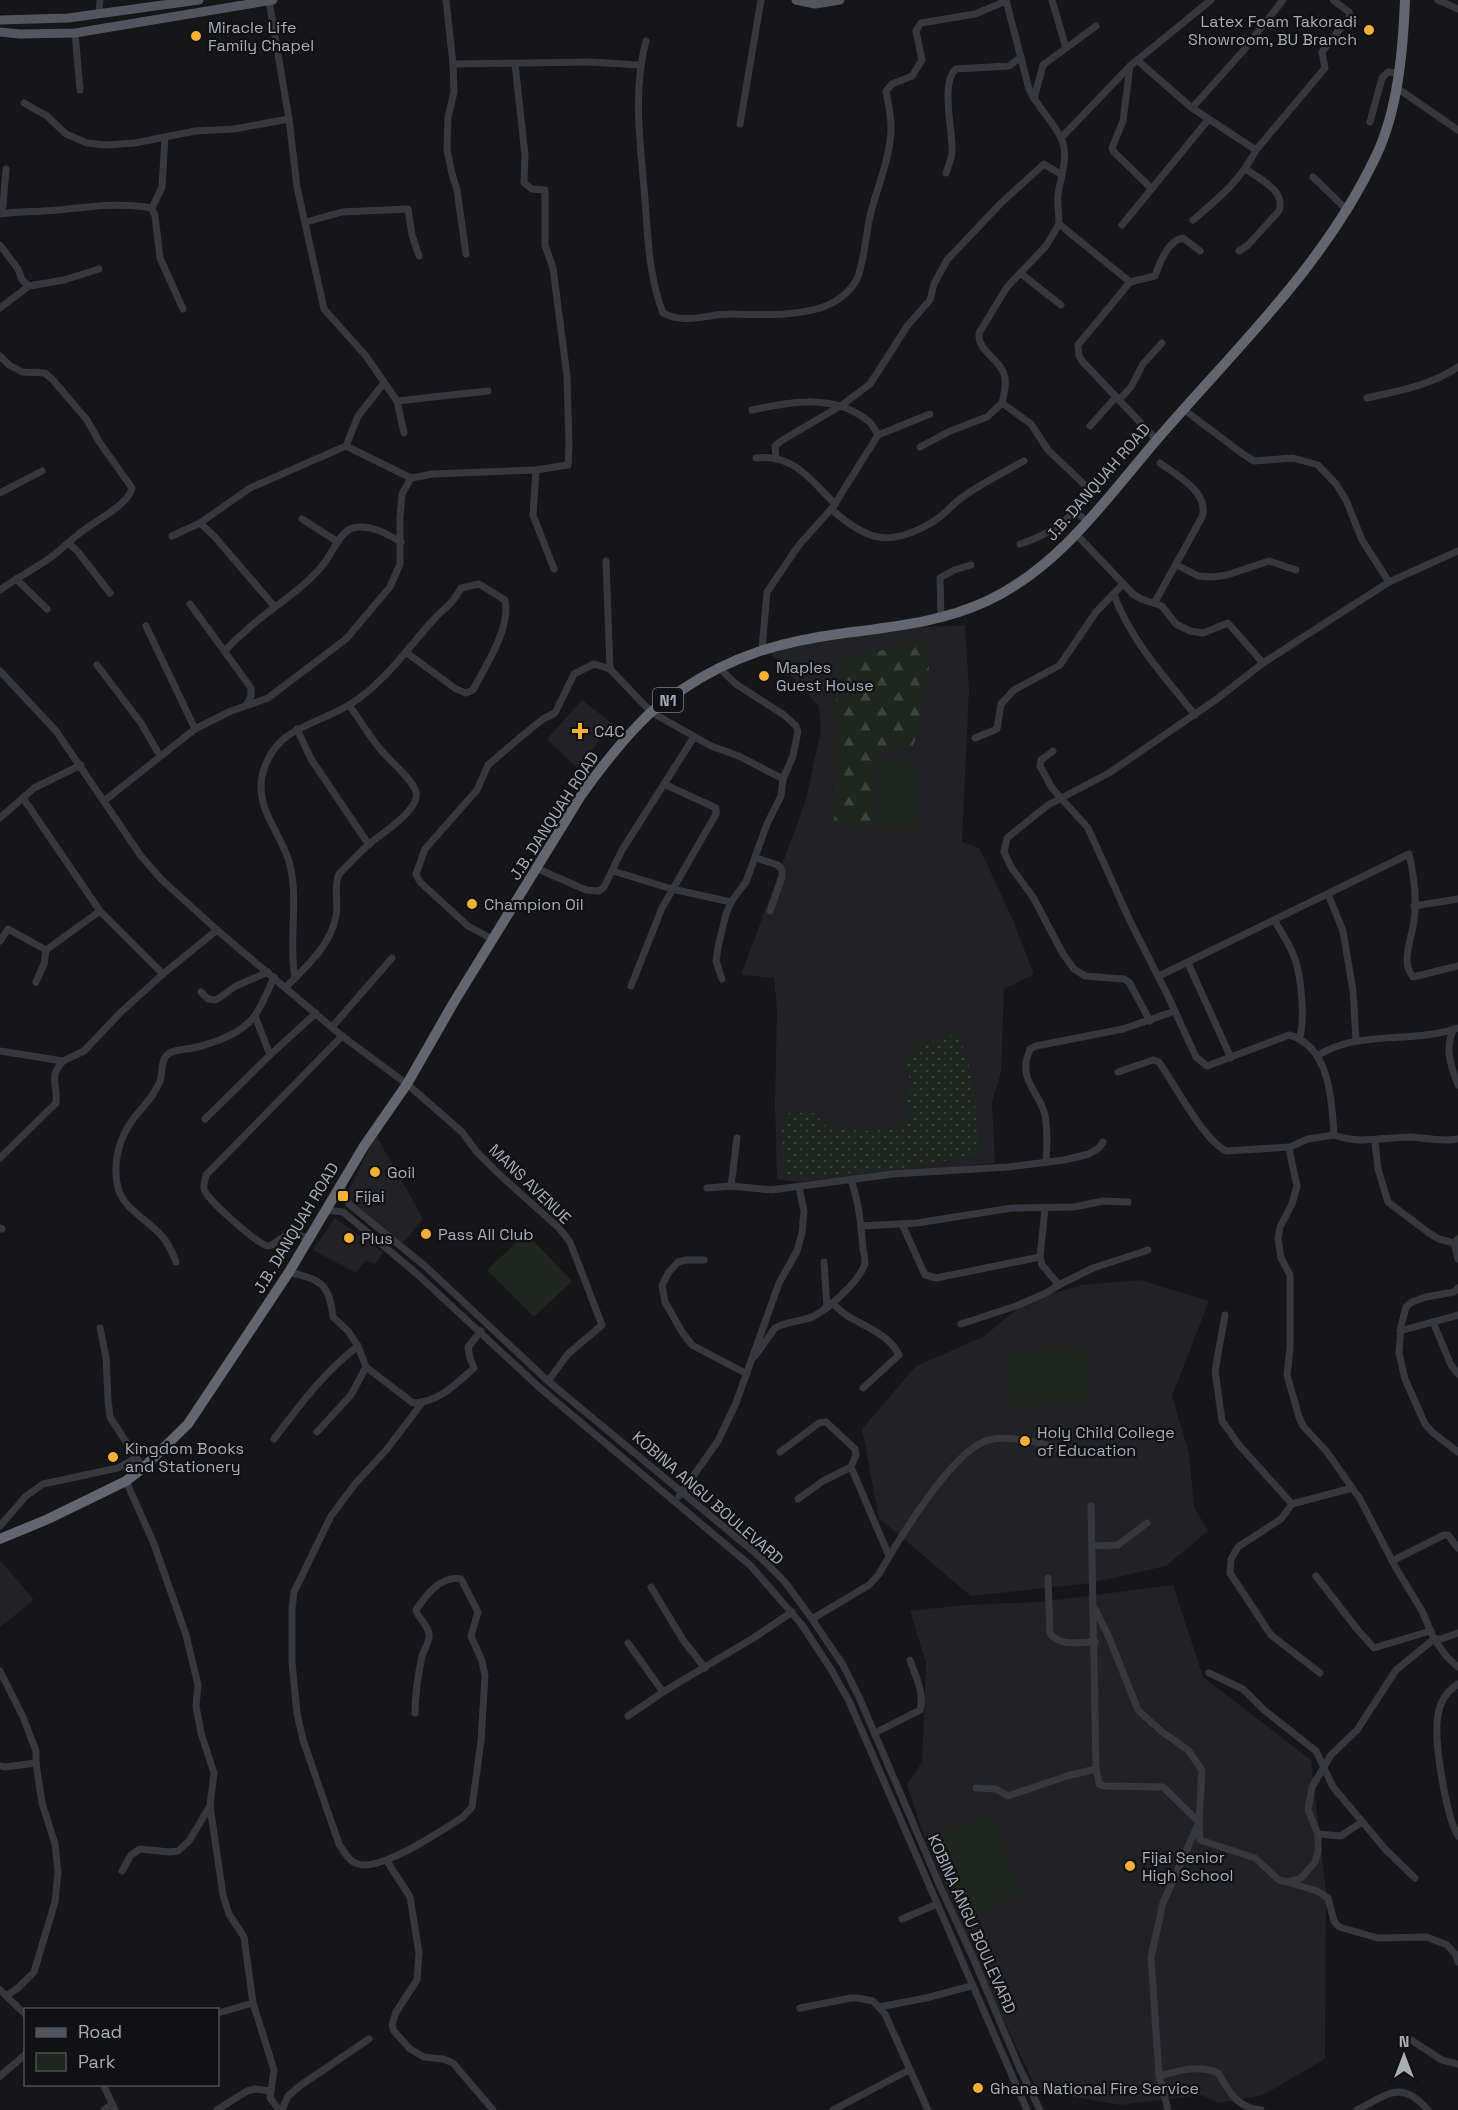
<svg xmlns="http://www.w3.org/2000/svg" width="1458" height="2110" viewBox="0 0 1458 2110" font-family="'Space Grotesk',sans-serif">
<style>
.built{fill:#222225}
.grass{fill:url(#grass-dots)}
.forest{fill:url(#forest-firs)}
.park{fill:#1e261f}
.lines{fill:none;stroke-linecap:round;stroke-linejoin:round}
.minor{stroke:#37383d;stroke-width:7}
.major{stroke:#53555c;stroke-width:9}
.highway{stroke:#63666e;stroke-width:10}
.poi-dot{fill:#f2b134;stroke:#111113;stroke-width:2}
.labels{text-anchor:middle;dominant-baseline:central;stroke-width:4.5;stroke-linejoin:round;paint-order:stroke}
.shield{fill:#111113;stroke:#7b7e86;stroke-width:1.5}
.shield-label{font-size:15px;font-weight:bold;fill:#a8adb8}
.poi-label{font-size:16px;fill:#a8adb8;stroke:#111113;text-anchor:start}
.street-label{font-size:16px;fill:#a8adb8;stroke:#111113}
</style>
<defs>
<pattern id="grass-dots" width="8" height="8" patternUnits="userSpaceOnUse" patternTransform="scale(1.5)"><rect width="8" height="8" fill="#1e261f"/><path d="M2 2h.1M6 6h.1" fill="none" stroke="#3c433d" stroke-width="1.8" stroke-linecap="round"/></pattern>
<pattern id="forest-firs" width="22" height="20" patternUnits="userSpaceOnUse" patternTransform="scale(1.5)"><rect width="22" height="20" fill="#1e261f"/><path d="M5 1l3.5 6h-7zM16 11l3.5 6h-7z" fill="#3c433d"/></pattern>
</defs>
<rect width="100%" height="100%" fill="#161618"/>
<g class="built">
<path d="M965,625l4,65 -7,152 18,7 32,69 22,56 -30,15 -3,83 -9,30 3,61 -197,19 -21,-3 -2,-75 2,-95 -3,-31 -33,-3 64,-172 16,-72 -2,-25 -51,-55 57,-12 87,-11z"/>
<path d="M582,700l31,24 -36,44 -30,-29z"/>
<path d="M376,1135l47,84 -21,25 -36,-28 -19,-23z"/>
<path d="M335,1218l48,34 -8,12 -9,-4 -10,13 -43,-23z"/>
<path d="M1140,1280l69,21 -37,95 17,57 5,54 14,24 -42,35 -75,17 -120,13 -92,-78 -17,-89 54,-63 67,-29 44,-36 55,-16z"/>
<path d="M0,1560l34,40 -34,27z"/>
<path d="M1173,1585l30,92 108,83 15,132 -1,167 -62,36 -44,8 -17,-8 -82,10 -83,-15 -56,-117 -55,-132 -19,-56 15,-23 4,-99 -16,-52 54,-6 76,-3z"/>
</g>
<path class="grass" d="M958,1033l14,42 8,78c-63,16 -129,22 -194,23l-5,-46 8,-17h25l14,16 43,2 29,-3 12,-14 -10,-13 10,-15 -7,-21 12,-18z"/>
<path class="forest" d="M924,641l5,28 -14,71 -3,8 -27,1 -9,7v68c-12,3 -31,6 -42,-2l5,-63 -1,-31 -4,-15 9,-54z"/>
<g class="park">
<path d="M916,761l1,64 -36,1 -1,-64z"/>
<path d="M526,1233l46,48 -38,36 -47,-47z"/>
<path d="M1088,1349l3,53 -82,5 -3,-54z"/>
<path d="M989,1814l32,80 -56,22 -32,-80z"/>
</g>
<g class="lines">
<g class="minor">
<path d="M446,0l7,64 1,28 -6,25 -1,33 5,24 5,16 9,64"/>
<path d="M1006,0l23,89c8,18 25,33 33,51 7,18 -2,38 -4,55 -1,10 1,19 1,29l71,58"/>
<path d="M1052,0l14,48"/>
<path d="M1438,0l20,9"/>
<path d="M269,1l20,118 8,68 27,122 42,47 31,45 91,-10"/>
<path d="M99,14l1,-14"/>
<path d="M75,33l5,57"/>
<path d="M646,41c-14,52 -5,107 -1,159 3,38 4,78 18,113 22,12 44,1 67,1 30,1 78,3 104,-12 9,-5 18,-14 23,-23 7,-16 9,-45 13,-63 6,-25 17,-49 20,-75 3,-17 -1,-33 -4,-50l6,-7 20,-8 10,-16 -6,-29 5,-8 54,-9 31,-13"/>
<path d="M1137,60l55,48 64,42 69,-82 -3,-16 28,-36 -1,-4 -16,-12"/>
<path d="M453,64l138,-2 48,3"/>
<path d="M1130,66l-7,55 -11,27 2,4 37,36"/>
<path d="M1397,88l61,42"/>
<path d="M1034,99l9,-34 53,-39"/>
<path d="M24,103l23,13 19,18 21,9 19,2 29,-2 60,-12 39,-2 55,-10"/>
<path d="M1192,108l51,-57 40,-51"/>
<path d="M1370,122l12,-44 6,-6 11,1"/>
<path d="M740,124l21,-124"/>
<path d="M1061,138l69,-72 81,-66"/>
<path d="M946,173c2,-7 6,-14 6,-22 1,-20 -12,-69 4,-82l53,-3 12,-9"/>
<path d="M1313,177l35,34"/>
<path d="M152,208l10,-21 3,-50"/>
<path d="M1,213l2,-7 3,-37"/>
<path d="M0,214c19,-3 38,-2 57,-4 32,-3 63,-8 95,-2l3,8 5,42 23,51"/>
<path d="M1193,220c27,-23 47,-39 63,-70"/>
<path d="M306,222l36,-10 66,-3 4,26 7,21"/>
<path d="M1122,225l86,-105"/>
<path d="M0,245l18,24 4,11 7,6"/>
<path d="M1239,251l9,-6 31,-34c7,-21 -19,-31 -33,-42"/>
<path d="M1020,273l41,32"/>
<path d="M1130,282l-52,63 1,11 4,6 73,77"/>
<path d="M1130,282l25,-6c5,-13 12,-35 28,-38l17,13"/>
<path d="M0,308l29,-22 35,-6 35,-11"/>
<path d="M0,356l9,9 13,7 23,1 7,6 35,41 13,23 32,45c-4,18 -38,33 -52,45 -11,8 -21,19 -33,27 -15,10 -32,19 -47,30"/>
<path d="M384,383l-26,33 -12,30 65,32 22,-4 103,-4 32,-5 1,-19 -2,-70 -14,-108 -8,-23v-55l-13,-1 -8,-6 1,-28 -10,-91"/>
<path d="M1367,398c31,-7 65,-13 91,-31"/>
<path d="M1119,400l12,-13 12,-23 19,-21"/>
<path d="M397,401l7,32"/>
<path d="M1002,403l29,21 17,26 39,37c-6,29 -41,49 -67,57"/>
<path d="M1183,409l60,45 11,7 39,-3 25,7 18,19 10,16 16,40 27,42"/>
<path d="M752,410c39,-8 81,-17 115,10 5,3 8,10 11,15"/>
<path d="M1090,426l26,-29"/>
<path d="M920,447l30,-16 37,-14 15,-14c2,-8 4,-17 3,-25 -3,-19 -28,-26 -26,-45l28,-46 39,-41 13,-22"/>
<path d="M756,458c38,-4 55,22 79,46"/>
<path d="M776,459l-1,-13 6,-5 61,-36 28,-21 38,-59 22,-25 4,-16 13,-24 54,-57 43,-39 18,11"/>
<path d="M536,470l-3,45 21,54"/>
<path d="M0,493l42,-22"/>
<path d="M831,509c36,31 57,39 100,14 13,-7 21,-19 33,-27 18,-13 40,-24 60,-35"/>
<path d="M1075,510l12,12"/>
<path d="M302,519l36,23"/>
<path d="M200,523l14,13 60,70"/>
<path d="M1076,534l57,60 8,5 21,7 14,18 14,7 13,2 25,-10 35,40"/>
<path d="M172,536l28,-13 50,-35 96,-42"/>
<path d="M69,543l9,9 32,41"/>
<path d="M606,561l4,108 41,43 60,34 28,10 44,23"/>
<path d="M1177,565l21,11 15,1 14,-2 42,-14 27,9"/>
<path d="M16,579l31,30"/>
<path d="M1114,595c17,46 51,82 81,120"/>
<path d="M1155,602l47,-85c8,-25 -26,-42 -42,-54"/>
<path d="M190,604l35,48"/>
<path d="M941,618l-1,-40 14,-8 17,-5"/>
<path d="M146,626l49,103"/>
<path d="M762,649l5,-57 32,-47 34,-38 45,-72 52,-21"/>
<path d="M97,665l44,58 19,33"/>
<path d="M719,668l17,16 48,31 12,11 2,5 -5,25 -10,23 -2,17 -14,28 -21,58 -15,20 -5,12 -8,33 -2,14 6,18"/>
<path d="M0,671l56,60 85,125 20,23 56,51 125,106 65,48 55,48 14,19 24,24 59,53 11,14 32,83 -34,29 -20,27"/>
<path d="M247,704l4,-8v-8l-26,-36c7,-11 17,-17 26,-26 23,-20 51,-36 71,-60 9,-10 18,-35 31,-38 17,-4 34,6 48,14"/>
<path d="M297,729l14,30 58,86"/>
<path d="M975,738l22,-9 4,-25 13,-14 46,-25 36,-53 27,-28"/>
<path d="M1053,751l-12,9 -1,6 12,22 36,40 42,93 38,75 28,61 11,9 82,-31c41,11 43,66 45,100 28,10 48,2 76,2 17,1 31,5 48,2"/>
<path d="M23,798l77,113 63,63"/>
<path d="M104,801l91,-72 36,-18 37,-13 78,-59 44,-52 10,-23v-46l2,-24 9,-16"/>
<path d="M0,818l34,-30 47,-23"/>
<path d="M756,858l22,7 4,5v7l-12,34"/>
<path d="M536,868l50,22 13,1 5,-4 18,-37 72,-113"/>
<path d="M613,871l59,18 59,13"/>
<path d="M1328,894l15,37 10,60 3,49"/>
<path d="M1414,906l44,-7"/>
<path d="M1274,920c7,11 14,22 19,34 8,18 13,68 6,85"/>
<path d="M494,940l-26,-14 -48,-44 -4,-8 9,-25 52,-59 11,-25 35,-30 20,-16 12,-6 19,-39 20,-10 16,5"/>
<path d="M0,941l8,-12 38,21 54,-39"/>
<path d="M1188,963l43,95"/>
<path d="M1159,976l250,-122c5,21 8,45 5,67 -2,17 -14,41 -1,56l45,-11"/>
<path d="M295,978c-7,-37 4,-76 -5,-113 -8,-32 -37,-57 -27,-93 13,-45 51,-46 86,-67 35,-21 59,-58 86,-87 12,-12 18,-15 26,-30l18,-4 26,16c6,28 -19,65 -32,90l-7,3 -10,-4 -49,-36"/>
<path d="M36,982l8,-18 2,-14"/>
<path d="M631,986l31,-78 54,-94v-6l-52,-24"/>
<path d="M286,987c20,-20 45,-42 50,-71 3,-14 -3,-28 3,-42 9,-9 19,-20 29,-29 11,-10 53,-35 48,-53 -3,-12 -26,-31 -35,-42 -12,-14 -21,-30 -32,-45"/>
<path d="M201,992l7,7 8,1 20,-14 32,-14"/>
<path d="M1150,1021l-21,-39 -5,-3 -39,-3 -11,-7 -11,-15 -30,-57 -22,-30 -7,-15 3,-14 41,-33 61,-32 108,-74 46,-36 126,-81 69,-31"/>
<path d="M332,1027l60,-69"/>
<path d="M1454,1029c-10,18 -3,38 4,56"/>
<path d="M0,1051l63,10 21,-10 37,-39 42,-38 54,-44"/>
<path d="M270,1055l46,-42"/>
<path d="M1317,1056c42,-27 95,-12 141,-28"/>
<path d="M1118,1072l35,-12 6,2c16,23 44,77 67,89l64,-4"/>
<path d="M205,1119l65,-64 -15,-39"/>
<path d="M1334,1135l-26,4 -18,8v7l7,32 -5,18 -12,23 -2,12 3,19 9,17v73l-3,27 12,42 4,9 24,26 33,47 36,69 26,43 12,28 13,18 11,10"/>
<path d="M1375,1141l3,28 10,33 41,31 10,6 15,4"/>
<path d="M0,1158l56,-55c2,-19 -8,-26 7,-42"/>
<path d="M1046,1162c1,-16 2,-31 -1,-47 -4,-18 -22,-33 -19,-52 0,-5 3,-9 4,-14l6,-3 87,-17 52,-18"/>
<path d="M340,1184l9,20 76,62 123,115 212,176 25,25 27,37 31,46 16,32 81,189 33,72 47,111 20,41"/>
<path d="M731,1186l6,-48"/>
<path d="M707,1188l24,-2 40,4 122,-16 115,-7 56,-7 25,-6 10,-6 4,-6"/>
<path d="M1045,1209l-5,48 2,8 17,20"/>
<path d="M325,1210l18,2 36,30 38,32 123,114 211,178 51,59 30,46 17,30 178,409"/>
<path d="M902,1224l23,51 11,3 104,-21"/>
<path d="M861,1226l56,-3 95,-15 62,-1 29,-6 25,1"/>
<path d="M0,1228l2,1"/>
<path d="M308,1238c-15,-6 -23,-4 -36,7 -4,1 -4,2 -9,-1 -10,-5 -56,-44 -59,-55 -1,-4 1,-9 2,-14l136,-139"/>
<path d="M1458,1239l-4,4 4,16"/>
<path d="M704,1260h-18l-8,2 -9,10 -7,13 3,17 17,30 10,13 55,29"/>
<path d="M176,1262c-4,-11 -8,-20 -16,-28 -14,-15 -37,-26 -42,-46 -6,-24 1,-51 16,-70 9,-12 20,-21 26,-37 3,-8 0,-19 7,-26 6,-6 18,-5 26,-7 21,-5 46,-13 60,-30 9,-11 15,-28 21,-41"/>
<path d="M824,1262l3,46"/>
<path d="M289,1272c32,8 40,11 44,45l15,14 10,15 8,21 47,36c25,0 43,-19 61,-35l-4,-10 -2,-11 13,-16"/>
<path d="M1458,1288l-4,4 -28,5 -14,5 -6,5 -5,19 -2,27 6,26 20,45 7,8 26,20"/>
<path d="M832,1303c6,5 12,11 19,15 18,10 39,18 48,37l-36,33"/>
<path d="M1225,1315l-10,56 7,50 17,24 53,59 60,-16"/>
<path d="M1433,1322l18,43 7,9"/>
<path d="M961,1324l55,-18 32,-14 11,-7 34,-17 55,-18"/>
<path d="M100,1328l6,29 2,43 2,17 33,51"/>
<path d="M1400,1331l58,-16"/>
<path d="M755,1356l20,-28c11,-7 27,-6 39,-12 15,-8 47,-36 51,-53 0,-4 -1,-10 -2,-14 -2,-24 -4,-47 -12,-69"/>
<path d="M317,1432l34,-37 15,-28"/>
<path d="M274,1439c27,-35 48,-65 84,-93"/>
<path d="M780,1452l39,-29 7,-1 29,27 1,6 -5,12"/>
<path d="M679,1496l39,-55 18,-38 43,-120 18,-32 5,-18 2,-22 -5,-24"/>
<path d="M798,1499l25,-18 28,-14 38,89"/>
<path d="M1292,1504l-11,15 -43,28 -7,12 -1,14 41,62 49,38"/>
<path d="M1091,1506l5,263 3,15 4,2 60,1 36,35 1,18 55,18 24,22 9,2 13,-4 14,-16 3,-11v-17l-10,-24 4,-23 19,-32 26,-25 39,-60 38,-31h7l17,-6"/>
<path d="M0,1526l26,-30 17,-12 75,-16 18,-10"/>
<path d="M1092,1546l26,-1 29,-22"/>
<path d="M1392,1561l52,-26h4l10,13"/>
<path d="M1316,1576l41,53 17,19 56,-17"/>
<path d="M1048,1578l2,55c9,14 30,9 45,9"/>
<path d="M651,1587l32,53 22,28"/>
<path d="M1095,1609l13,26 30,75 23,21 27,19 14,20 -3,52 -36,81 -12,54 8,119 9,34"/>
<path d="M812,1619l57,-34 10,-11c20,-35 70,-118 106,-133 21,-8 61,3 81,10"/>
<path d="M628,1643l35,49"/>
<path d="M0,1671l23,46 13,34v12l6,40 13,41 3,28 -3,30 -21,70 -16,16 -12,8"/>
<path d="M1209,1673l34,16 21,21 52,41 17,36 53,63 29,28"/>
<path d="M1458,1684c-11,7 -18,18 -20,31 -5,24 8,100 20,121"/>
<path d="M415,1713c0,-20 3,-38 7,-57 2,-7 8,-14 7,-22 -1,-10 -11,-15 -13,-24 10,-15 25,-35 45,-31l17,33 -7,24 11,25 3,15 -4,65 -9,66 -9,10c-21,13 -82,55 -105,47 -10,-3 -14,-13 -19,-20l-36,-104 -6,-27 -5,-51v-53l2,-17 37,-76 24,-32 32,-35 35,-46"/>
<path d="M628,1716l35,-24 92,-55 37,-25"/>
<path d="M875,1733l45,-23c5,-16 -5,-35 -10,-50"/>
<path d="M0,1766l5,1 31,-4"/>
<path d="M976,1788l20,1 12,7 59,-20 29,-7"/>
<path d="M210,1806l13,89 6,19 15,23 9,66 21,67 -4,28 9,12"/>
<path d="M1318,1834l23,2 21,-14"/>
<path d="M387,1861l23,36 9,56 -2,27 -21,32 -4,13 2,6 16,18 14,8 19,2 10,4 40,47"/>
<path d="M122,1871l9,-16 9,-6 29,3 9,-1 11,-10 21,-35 4,-33 -13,-40 -5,-27 2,-21 -12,-50 -32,-91 -28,-63"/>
<path d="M1291,1883l26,8 11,7 6,23 5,6 39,11 49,-1 20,8 9,10 2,7"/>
<path d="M902,1919l35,-15"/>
<path d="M0,1990l26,25"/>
<path d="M879,2007l47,-9 45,-12"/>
<path d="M800,2008l51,-10h7l15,3 12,13 43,96"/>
<path d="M218,2013l35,-10"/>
<path d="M1411,2040l31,20 16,4"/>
<path d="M0,2076l26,-22"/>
<path d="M1159,2076c20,-5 39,-12 59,-3 13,20 17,34 43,37"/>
<path d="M103,2084l12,26"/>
<path d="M104,2110l8,-6"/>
<path d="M217,2110l30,-19 8,-2 16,2"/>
<path d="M282,2110l6,-14 13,-11 68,-46"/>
<path d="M833,2110l76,-40"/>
<path d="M1357,2110c32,-16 44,-31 71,0"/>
</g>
<g class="major">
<path d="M796,0l19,4 25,-4"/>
<path d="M0,20l68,-2 131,-18"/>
<path d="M0,32l20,2 55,-1 198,-33"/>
</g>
<path class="highway" d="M0,1539l48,-20 78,-38 17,-13 45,-44 101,-152 75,-126 43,-62 47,-82 128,-208c20,-28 41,-55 67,-80 10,-9 22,-17 34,-25 49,-33 97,-47 155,-55 51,-7 102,-11 149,-33 77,-36 125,-111 180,-173 76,-87 159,-166 209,-272 22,-46 27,-106 29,-156"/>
</g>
<g class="poi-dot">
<circle cx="1369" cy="30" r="6"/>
<circle cx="196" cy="36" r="6"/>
<circle cx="764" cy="676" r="6"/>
<path d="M577 722h6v6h6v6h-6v6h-6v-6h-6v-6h6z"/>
<circle cx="472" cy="904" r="6"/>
<circle cx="375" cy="1172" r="6"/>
<rect x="337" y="1190" width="12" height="12" rx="3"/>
<circle cx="426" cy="1234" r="6"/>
<circle cx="349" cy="1238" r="6"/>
<circle cx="1025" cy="1441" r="6"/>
<circle cx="113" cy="1457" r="6"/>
<circle cx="1130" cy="1866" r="6"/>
<circle cx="978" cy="2088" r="6"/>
</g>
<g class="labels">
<rect class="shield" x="653" y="688" width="30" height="24" rx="4.5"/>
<g class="shield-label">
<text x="668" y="700">N1</text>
</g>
<g class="poi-label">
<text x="1357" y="21" text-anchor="end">Latex Foam Takoradi<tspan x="1357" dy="18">Showroom, BU Branch</tspan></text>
<text x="208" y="27">Miracle Life<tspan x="208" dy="18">Family Chapel</tspan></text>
<text x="776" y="667">Maples<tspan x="776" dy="18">Guest House</tspan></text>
<text x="594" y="731">C4C</text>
<text x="484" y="904">Champion Oil</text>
<text x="387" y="1172">Goil</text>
<text x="355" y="1196">Fijai</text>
<text x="438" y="1234">Pass All Club</text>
<text x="361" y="1238">Plus</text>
<text x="1037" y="1432">Holy Child College<tspan x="1037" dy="18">of Education</tspan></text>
<text x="125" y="1448">Kingdom Books<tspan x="125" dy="18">and Stationery</tspan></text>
<text x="1142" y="1857">Fijai Senior<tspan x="1142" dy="18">High School</tspan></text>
<text x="990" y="2088">Ghana National Fire Service</text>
</g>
<g class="street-label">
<text transform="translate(1098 482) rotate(-49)">J.B. DANQUAH ROAD</text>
<text transform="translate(554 816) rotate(-57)">J.B. DANQUAH ROAD</text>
<text transform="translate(530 1184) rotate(44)">MANS AVENUE</text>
<text transform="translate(296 1228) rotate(-59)">J.B. DANQUAH ROAD</text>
<text transform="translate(708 1498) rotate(41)">KOBINA ANGU BOULEVARD</text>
<text transform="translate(972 1924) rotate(66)">KOBINA ANGU BOULEVARD</text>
</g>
</g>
<rect x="24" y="2008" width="195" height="78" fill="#111113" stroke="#4d4f55" stroke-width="1.5"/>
<rect x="36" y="2028" width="30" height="9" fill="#53555c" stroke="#4d4f55" stroke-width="1.5"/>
<text x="78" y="2038" font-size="18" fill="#a8adb8">Road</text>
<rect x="36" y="2053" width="30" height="18" fill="#1e261f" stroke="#4d4f55" stroke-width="1.5"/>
<text x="78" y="2068" font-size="18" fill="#a8adb8">Park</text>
<g transform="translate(1404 2056)" stroke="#111113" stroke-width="4.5" paint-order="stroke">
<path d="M0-4.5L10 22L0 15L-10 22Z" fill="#a8adb8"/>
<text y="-9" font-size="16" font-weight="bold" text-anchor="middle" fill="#a8adb8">N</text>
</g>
</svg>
